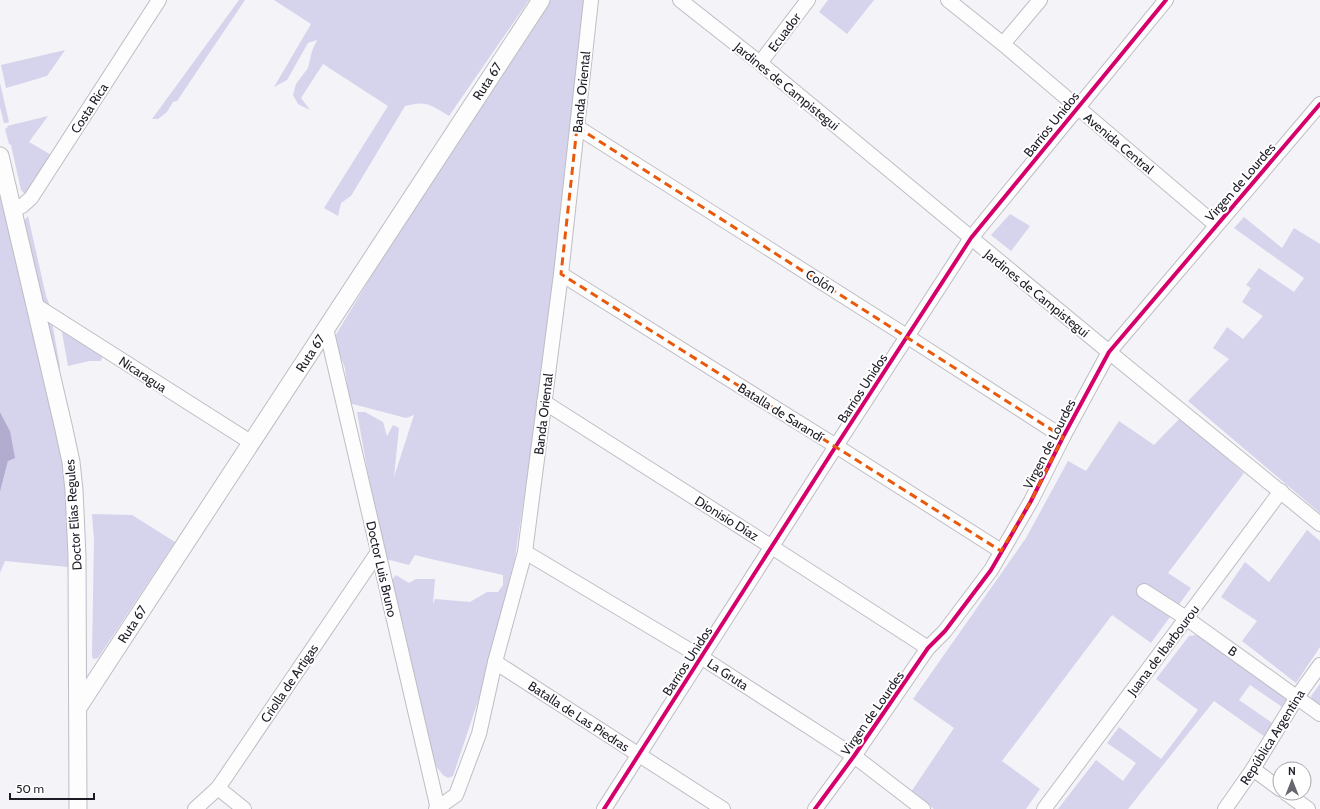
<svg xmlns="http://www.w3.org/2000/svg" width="1320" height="809" viewBox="0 0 1320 809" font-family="Cabin,sans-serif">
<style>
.green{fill:#d6d3ec}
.water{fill:#b2accf}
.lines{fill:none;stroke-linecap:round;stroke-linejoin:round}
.minor-casing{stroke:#bdbdc4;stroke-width:16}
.tertiary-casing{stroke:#bdbdc4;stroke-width:19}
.minor{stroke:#fdfdfe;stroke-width:14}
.tertiary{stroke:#fdfdfe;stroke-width:17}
.cycleway-casing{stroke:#fff;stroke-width:6}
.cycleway{stroke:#d6006c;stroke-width:4}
.marked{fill:none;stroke:#e8590c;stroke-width:3;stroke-dasharray:8 5;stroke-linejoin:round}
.labels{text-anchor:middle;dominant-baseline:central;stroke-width:4;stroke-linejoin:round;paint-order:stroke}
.street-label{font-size:13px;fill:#1d1b25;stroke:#fff}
</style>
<rect width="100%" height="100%" fill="#f3f3f8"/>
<g class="green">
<path d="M239,0h6l-68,101 -4,1 -6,10 -9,7h-6z"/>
<path d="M274,0h255l-80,116c-18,-11 -23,-16 -44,-10l-54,90 -10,7 -3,13 -14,-8 64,-102 -65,-42 -22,34 9,12 -12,-6 -5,-9 3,-11 12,-16 4,-17 5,-11 -9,3 -21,37 -13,7 37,-63z"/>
<path d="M550,0h35l-20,166 -8,113 -42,279 -29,119 -33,99 -5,2 -5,-3 -8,-10 -16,-55 -28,-129 5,-6 13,8 7,-4h19l-2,25 2,-5 35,3 17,-10h11l5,-7v-10l-72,-16 -16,-4 -6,10 -23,-6 -15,-68 -14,-79h8l18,10 4,14 6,-11 6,3 -5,49 20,-62 -8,3 -57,-15 -4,-35 -11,-28 1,-4 73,-120z"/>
<path d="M828,0h46l-27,34 -28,-22z"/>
<path d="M65,50l-18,26 -41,12 -5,-23z"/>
<path d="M0,83l9,39 -3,1h-2l-4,-16z"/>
<path d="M48,116l-19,26 24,14 -24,38h-4l-4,-4 -10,-45 -2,-1 -4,-15 3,-2 -1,-1z"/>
<path d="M0,192l61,255 5,48 2,72 -63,-6 -5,12v-81l8,-31 2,-30 -10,-19z"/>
<path d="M1010,214l20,12 -19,25 -20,-16z"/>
<path d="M28,216l18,80 4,10 -1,1 -7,-5 -19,-80z"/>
<path d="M1244,217l38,31 12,-20 26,16v269l-132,-112 41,-42 -16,-11 14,-21 16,12 20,-23 -21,-14 9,-14 -5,-3 13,-17 35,24 10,-14 -70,-50z"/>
<path d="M45,320l7,2 8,45v2l-3,-1z"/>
<path d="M61,327l42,27 -2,7h-12l-21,5z"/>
<path d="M1180,418l64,55 -76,100 23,15 -40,55 -39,-28 -110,146 38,28 -14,20h-92l-23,-17 43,-64 -41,-29 113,-161 42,-77 18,10 33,-50 35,24z"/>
<path d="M92,514l40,1 43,27 -77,116 -5,1 -1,-4 2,-116z"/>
<path d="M1307,530l13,11v106l-24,36 -54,-42 15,-20 -36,-24 24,-35 24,20z"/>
<path d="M1195,635l8,3 85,60v13l-38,-26 -11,15 39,27 -10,12 -54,-38 -86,108h-70l38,-49 27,21 13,-18 -29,-20 12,-16 42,32 37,-49 -42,-31 33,-43z"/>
<path d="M1320,684v23l-7,-5 -2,-6z"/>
</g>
<path class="water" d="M0,412l10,19 5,27 -7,3 -8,31z"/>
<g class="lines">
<defs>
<g id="minor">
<path d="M680,0l80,63 349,289 211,172"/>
<path d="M948,0l55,44 213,181"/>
<path d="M1003,44l37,-44"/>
<path d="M760,63l48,-63"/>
<path d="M577,127l331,210 155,100"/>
<path d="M13,210l9,-4 9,-8 128,-198"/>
<path d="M561,274l275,172 165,105"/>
<path d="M35,305l217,138"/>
<path d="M326,328l112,481"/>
<path d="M544,402l228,145 156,101"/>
<path d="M525,552l176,105 153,99 69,53"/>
<path d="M1144,591l42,27 134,96"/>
<path d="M495,662l228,147"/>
<path d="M1253,769l27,20"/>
<path d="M218,788l26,21"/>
<path d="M1286,793l22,16"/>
<path d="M195,809l23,-21 160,-236"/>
<path d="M436,809l20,-14 23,-61 16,-72 30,-110 36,-278 30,-274"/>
<path d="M604,809l232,-363 135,-208 195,-238"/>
<path d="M815,809l39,-53 74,-108 17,-17 46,-61 40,-69 32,-64 46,-85 211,-248"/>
<path d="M1044,809l237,-318"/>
<path d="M1225,809l28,-40 44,-72 23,-32"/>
</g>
<g id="tertiary">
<path d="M0,156l63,269 8,37 3,28 3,66 1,253"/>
<path d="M79,706l462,-706"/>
</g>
</defs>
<use href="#minor" class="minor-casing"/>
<use href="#tertiary" class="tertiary-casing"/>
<use href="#minor" class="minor"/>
<use href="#tertiary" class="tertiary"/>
<defs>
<g id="cycleway">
<path d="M604,809l232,-363 135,-208 195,-238"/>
<path d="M815,809l39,-53 74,-108 17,-17 46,-61 40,-69 32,-64 46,-85 211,-248"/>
</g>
</defs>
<use href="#cycleway" class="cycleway-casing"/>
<use href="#cycleway" class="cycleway"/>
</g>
<path class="marked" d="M577,127l486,310 -32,64 -30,50 -440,-277z"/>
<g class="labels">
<g class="street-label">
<text transform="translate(784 32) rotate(-53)">Ecuador</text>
<text transform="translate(487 81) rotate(-57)">Ruta 67</text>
<text transform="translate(787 86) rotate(39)">Jardines de Campistegui</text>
<text transform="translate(581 92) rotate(-84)">Banda Oriental</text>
<text transform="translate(89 108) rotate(-57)">Costa Rica</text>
<text transform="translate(1051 124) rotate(-51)">Barrios Unidos</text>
<text transform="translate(1119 143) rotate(40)">Avenida Central</text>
<text transform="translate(1240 182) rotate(-49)">Virgen de Lourdes</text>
<text transform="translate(821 281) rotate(32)">Colón</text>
<text transform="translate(1037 293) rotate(39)">Jardines de Campistegui</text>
<text transform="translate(310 353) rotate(-57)">Ruta 67</text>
<text transform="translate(143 374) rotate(33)">Nicaragua</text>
<text transform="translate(862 388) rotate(-57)">Barrios Unidos</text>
<text transform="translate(781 412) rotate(32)">Batalla de Sarandí</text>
<text transform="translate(543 414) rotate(-83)">Banda Oriental</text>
<text transform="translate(1049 444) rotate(-63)">Virgen de Lourdes</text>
<text transform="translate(73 515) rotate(-94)">Doctor Elías Regules</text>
<text transform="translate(727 518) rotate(32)">Dionisio Díaz</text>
<text transform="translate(382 569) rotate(77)">Doctor Luis Bruno</text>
<text transform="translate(132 624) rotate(-57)">Ruta 67</text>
<text transform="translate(1163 650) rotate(-53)">Juana de Ibarbourou</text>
<text transform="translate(1233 651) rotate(35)">B</text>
<text transform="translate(687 661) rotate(-57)">Barrios Unidos</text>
<text transform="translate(728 674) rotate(33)">La Gruta</text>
<text transform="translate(289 683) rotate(-56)">Criolla de Artigas</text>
<text transform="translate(872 713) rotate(-55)">Virgen de Lourdes</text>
<text transform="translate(579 716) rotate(33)">Batalla de Las Piedras</text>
<text transform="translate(1272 737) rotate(-58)">República Argentina</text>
</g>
</g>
<g transform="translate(1292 781)"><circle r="19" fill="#ffffff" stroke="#a5a4a8"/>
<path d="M0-3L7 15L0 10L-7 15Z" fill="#68676f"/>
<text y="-6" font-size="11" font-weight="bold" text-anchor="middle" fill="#1d1b25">N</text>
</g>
<path d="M10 793v6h84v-6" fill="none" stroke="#1d1b25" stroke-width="2"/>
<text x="16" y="793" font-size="12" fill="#1d1b25" stroke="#ffffff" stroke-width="3" paint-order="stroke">50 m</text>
</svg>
